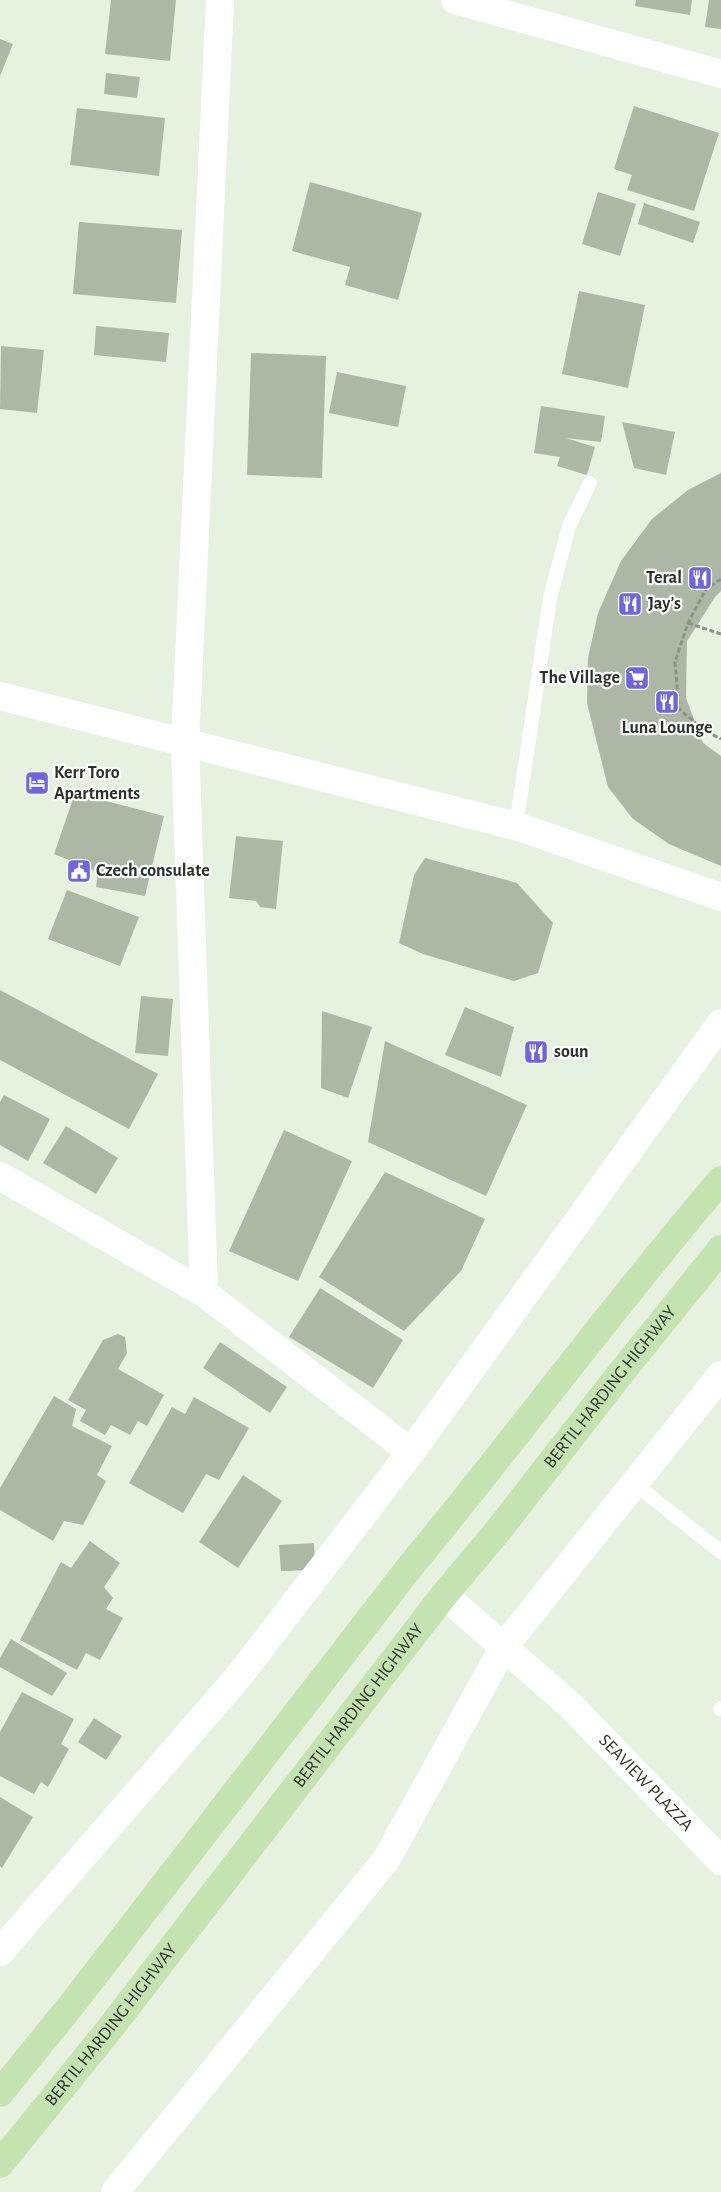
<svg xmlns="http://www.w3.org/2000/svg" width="721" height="2192" viewBox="0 0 721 2192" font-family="'Alegreya Sans',sans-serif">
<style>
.building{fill:#acb7a5}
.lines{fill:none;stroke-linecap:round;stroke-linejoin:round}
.path{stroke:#8b9386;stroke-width:3;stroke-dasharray:5 2.5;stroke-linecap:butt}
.service{stroke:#fff;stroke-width:14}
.minor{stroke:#fff;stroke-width:28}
.primary{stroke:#c5e3b0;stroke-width:28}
.labels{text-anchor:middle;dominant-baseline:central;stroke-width:4.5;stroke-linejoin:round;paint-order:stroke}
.poi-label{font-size:18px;font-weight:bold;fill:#2d312a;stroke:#fff;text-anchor:start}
.street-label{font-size:18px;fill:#2d312a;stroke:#fff}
</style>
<rect width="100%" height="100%" fill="#e6f2df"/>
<g class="building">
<path d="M111,0h65l-6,61 -65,-7z"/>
<path d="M636,0h56l-2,15 -55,-9z"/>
<path d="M709,0h12v29l-16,-2z"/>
<path d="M0,39l13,5 -13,32z"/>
<path d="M106,73l34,4 -3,21 -33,-4z"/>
<path d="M634,106l85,27 -25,78 -67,-21 5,-15 -18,-6z"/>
<path d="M77,108l88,10 -6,58 -89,-11z"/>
<path d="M310,182l112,31 -24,87 -53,-15 5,-18 -58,-16z"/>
<path d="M598,192l38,12 -16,52 -38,-12z"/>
<path d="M644,203l56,19 -7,21 -55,-19z"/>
<path d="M79,222l103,8 -6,73 -103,-9z"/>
<path d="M579,291l66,14 -17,83 -66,-14z"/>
<path d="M96,326l73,7 -3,29 -72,-7z"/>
<path d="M1,346l43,4 -7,63 -37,-4z"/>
<path d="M251,353l75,3 -4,122 -75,-3z"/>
<path d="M337,372l69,14 -8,41 -69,-14z"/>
<path d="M541,406l64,10 -4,26 -35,-4 29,9 -8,28 -30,-9 3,-9 -26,-4z"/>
<path d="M622,422l53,10 -9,43 -32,-7z"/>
<path d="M721,473v118l-6,6 -28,44 -1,57 17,45 18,13v110l-52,-22 -36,-25 -25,-32 -21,-84 1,-45 10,-45 23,-52 31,-42 36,-29z"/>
<path d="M75,793l89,23 -19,80 -49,-9 2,-15 -44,-18z"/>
<path d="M236,836l47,5 -7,68 -16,-2 -4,-6 -27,-3z"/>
<path d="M425,858l92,25 36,40 -15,50 -24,8 -91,-27 -24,-11 15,-68z"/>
<path d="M67,890l72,27 -19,49 -72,-27z"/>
<path d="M0,990l158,84 -29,55 -129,-69z"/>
<path d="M141,996l32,3 -5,57 -33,-3z"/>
<path d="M465,1007l49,20 -13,50 -56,-22z"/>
<path d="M322,1011l50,16 -24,71 -27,-10z"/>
<path d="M385,1041l142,64 -41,91 -118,-54z"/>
<path d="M4,1095l46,24 -22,42 -28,-16v-43z"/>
<path d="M66,1126l52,32 -22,36 -53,-31z"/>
<path d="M284,1130l68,31 -54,120 -69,-30z"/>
<path d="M385,1172l100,47 -24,52 -57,60 -85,-54z"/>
<path d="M320,1288l83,52 -30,48 -84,-51z"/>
<path d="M118,1334l7,3 2,16 -9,16 46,26 -17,31 -9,-5 -8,14 -19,-10 -6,10 -25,-14 6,-11 -18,-10 35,-60z"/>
<path d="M220,1342l67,45 -17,26 -67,-45z"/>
<path d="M54,1396l22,13 -4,17 40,20 -15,29 9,6 -23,44 -19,-4 -11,20 -53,-31v-22z"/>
<path d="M194,1397l55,31 -30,52 -13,-6 -23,39 -54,-30 43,-76 13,7z"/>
<path d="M243,1475l39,26 -44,67 -39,-26z"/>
<path d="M90,1541l30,22 -16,24 9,11 -7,11 17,9 -23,42 -14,-7 -9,17 -57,-30 41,-78 10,6z"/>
<path d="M314,1543l1,27 -34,1 -2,-26z"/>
<path d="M11,1639l56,34 -15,23 -52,-29v-9z"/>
<path d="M22,1692l52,27 -13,25 8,5 -21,38 -7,-5 -7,12 -34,-18v-44z"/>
<path d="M94,1718l28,18 -16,24 -28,-18z"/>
<path d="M0,1797l33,20 -31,51 -2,-2z"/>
</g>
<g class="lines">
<g class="path">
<path d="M721,579l-15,10 -18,34 -13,39 4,47 25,21 17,9"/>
<path d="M688,623l33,11"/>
</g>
<g class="service">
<path d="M516,826l34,-228 19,-72 21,-43"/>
<path d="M635,1484l86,68"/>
<path d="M720,1709l1,-1"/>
</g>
<g class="minor">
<path d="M455,0l266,74"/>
<path d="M0,696l516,130 205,71"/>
<path d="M0,1176l204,117 207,159"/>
<path d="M204,1293l-19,-550 35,-743"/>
<path id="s1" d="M444,1595l127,111 150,155"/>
<path d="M0,1952l239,-276 172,-224 310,-429"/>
<path d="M115,2192l271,-332 117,-212 218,-273"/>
</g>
<g class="primary">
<path d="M0,2093l73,-90 336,-435c106,-128 204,-262 312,-388"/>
<path id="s2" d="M0,2164l108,-133 336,-436 53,-63 123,-158 101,-125"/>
</g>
</g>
<defs>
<symbol id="restaurant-square" viewBox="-11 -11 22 22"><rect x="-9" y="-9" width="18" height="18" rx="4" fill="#7065e0" stroke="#fff"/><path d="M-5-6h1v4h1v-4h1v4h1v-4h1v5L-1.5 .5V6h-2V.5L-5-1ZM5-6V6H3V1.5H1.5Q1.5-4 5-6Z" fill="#fff"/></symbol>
<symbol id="supermarket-square" viewBox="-11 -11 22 22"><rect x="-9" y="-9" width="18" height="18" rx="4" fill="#7065e0" stroke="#fff"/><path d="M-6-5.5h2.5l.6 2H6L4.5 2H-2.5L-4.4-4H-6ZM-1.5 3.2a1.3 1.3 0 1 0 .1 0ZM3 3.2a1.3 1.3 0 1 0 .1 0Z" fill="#fff"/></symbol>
<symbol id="hotel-square" viewBox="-11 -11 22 22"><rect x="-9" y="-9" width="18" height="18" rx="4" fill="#7065e0" stroke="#fff"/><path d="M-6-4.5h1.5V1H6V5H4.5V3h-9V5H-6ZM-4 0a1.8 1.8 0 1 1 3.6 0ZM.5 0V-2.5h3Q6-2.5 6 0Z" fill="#fff"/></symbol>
<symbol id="civic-square" viewBox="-11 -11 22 22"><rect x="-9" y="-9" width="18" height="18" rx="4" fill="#7065e0" stroke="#fff"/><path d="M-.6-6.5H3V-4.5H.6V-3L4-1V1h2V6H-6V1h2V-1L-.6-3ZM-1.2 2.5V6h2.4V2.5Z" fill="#fff"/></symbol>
</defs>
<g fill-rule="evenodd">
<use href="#restaurant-square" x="686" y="564" width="28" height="28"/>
<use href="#restaurant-square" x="616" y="590" width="28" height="28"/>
<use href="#supermarket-square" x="623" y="664" width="28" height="28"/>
<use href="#restaurant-square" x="653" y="688" width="28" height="28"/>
<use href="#hotel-square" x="23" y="769" width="28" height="28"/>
<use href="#civic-square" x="65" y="857" width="28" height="28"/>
<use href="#restaurant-square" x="522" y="1038" width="28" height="28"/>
</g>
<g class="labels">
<g class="poi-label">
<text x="682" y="578" text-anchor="end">Teral</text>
<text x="648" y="604">Jay’s</text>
<text x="620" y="678" text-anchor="end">The Village</text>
<text x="667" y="728" text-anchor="middle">Luna Lounge</text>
<text x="54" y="773">Kerr Toro<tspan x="54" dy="21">Apartments</tspan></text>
<text x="96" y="871">Czech consulate</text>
<text x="554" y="1052">soun</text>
</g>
<g class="street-label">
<text stroke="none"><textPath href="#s2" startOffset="988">BERTIL HARDING HIGHWAY</textPath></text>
<text stroke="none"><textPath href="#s2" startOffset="582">BERTIL HARDING HIGHWAY</textPath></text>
<text stroke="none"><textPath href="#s1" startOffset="276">SEAVIEW PLAZZA</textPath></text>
<text stroke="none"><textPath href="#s2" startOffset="178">BERTIL HARDING HIGHWAY</textPath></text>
</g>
</g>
</svg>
